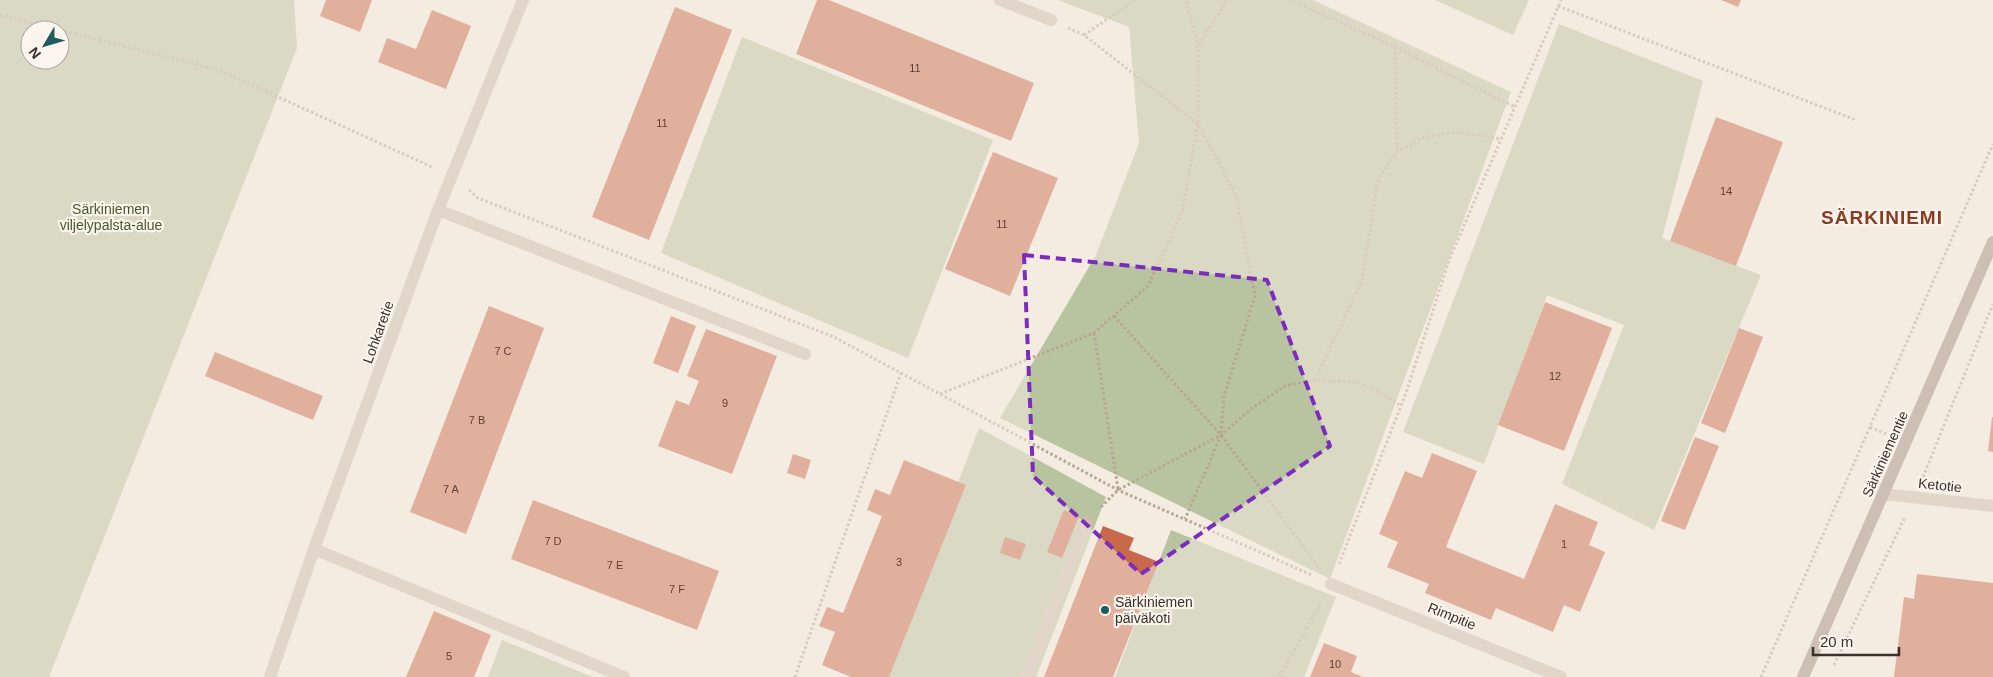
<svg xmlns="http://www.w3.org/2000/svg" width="1993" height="677" viewBox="0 0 1993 677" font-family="Helvetica,sans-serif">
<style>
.green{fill:#b8c4a0;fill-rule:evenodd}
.building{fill:#c8694b}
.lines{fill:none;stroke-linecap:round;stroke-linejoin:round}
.path{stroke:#b9a596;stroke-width:3;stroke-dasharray:2.5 2.5;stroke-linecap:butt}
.lane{stroke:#cdbbac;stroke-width:12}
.street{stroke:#cdbbac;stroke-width:12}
.secondary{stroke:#a18a7d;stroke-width:12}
.marked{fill:none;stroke:#7b2cbf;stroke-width:4;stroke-dasharray:10 6;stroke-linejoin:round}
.poi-dot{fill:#1f5a5e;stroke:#fbf5ee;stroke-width:2}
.labels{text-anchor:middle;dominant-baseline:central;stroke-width:4.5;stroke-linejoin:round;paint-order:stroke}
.number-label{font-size:11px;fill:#5e3e33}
.park-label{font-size:14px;fill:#4a5a2e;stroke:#fbf5ee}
.street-label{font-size:14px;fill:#3b302b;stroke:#fbf5ee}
.poi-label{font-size:14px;fill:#3b302b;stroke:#fbf5ee;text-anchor:start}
.district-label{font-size:19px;font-weight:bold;letter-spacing:1px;fill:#8c3b22;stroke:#fbf5ee}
</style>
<rect width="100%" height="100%" fill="#f4ebe1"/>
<g class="green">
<path d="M0,0h294l3,48 -248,629h-49zM30,30h30v30h-30z"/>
<path d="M1058,0h255l198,92 -181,487 -330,-161 96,-163 43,-112 -10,-116z"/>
<path d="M1435,0h94l-16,35z"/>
<path d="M1559,24l144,57 -41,157 99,37 -107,255 -92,-46 62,-159 -77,-30 -63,169 -81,-32z"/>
<path d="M742,37l251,103 -85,218 -247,-105z"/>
<path d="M979,428l127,69 -70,180h-153z"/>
<path d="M1171,530l165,67 -32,80h-189z"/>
<path d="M502,640l91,37h-105z"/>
</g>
<g class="building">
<path d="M326,0h46l-12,32 -40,-16z"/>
<path d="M817,0h12l205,83 -23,58 -215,-87z"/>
<path d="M1721,0h20l-3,7z"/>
<path d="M675,7l57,23 -83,210 -57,-23z"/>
<path d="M432,10l39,16 -25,63 -68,-27 9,-24 29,11z"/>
<path d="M1716,117l67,25 -47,124 -66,-25z"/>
<path d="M993,152l65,26 -48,118 -65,-27z"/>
<path d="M1545,302l67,26 -48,123 -66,-26z"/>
<path d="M489,306l55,22 -78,206 -56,-22z"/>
<path d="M671,316l25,10 -18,47 -25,-10z"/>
<path d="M1739,328l24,9 -38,96 -24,-10z"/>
<path d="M706,329l71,27 -45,118 -74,-28 18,-46 13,5 10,-24 -12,-5z"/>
<path d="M215,352l108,44 -10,24 -108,-44z"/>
<path d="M1992,417h1v35l-5,-1z"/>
<path d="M1695,437l24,9 -34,84 -24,-9z"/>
<path d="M1432,453l45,18 -31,76 78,32 31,-75 43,18 -9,23 16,7 -25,60 -16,-7 -11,27 -57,-24 -5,12 -66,-27 4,-9 -42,-17 11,-25 -19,-8 26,-63 17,7z"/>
<path d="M793,454l18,6 -6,19 -18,-6z"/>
<path d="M904,460l62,25 -77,192h-38l-29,-12 13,-33 -16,-6 8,-19 16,6 39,-97 -15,-6 8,-21 15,6z"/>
<path d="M533,500l186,71 -22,59 -186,-71z"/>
<path d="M1064,510l15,6 -17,42 -15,-6z"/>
<path d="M1103,526l31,12 -5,12 30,12 -46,115h-69z"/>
<path d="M1005,537l21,7 -6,16 -20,-7z"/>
<path d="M1917,574l76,9v94h-99l10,-80 10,2z"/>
<path d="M434,611l57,24 -17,42h-68z"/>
<path d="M1324,643l33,13 -6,16 12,5h-53z"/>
</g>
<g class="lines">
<g class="path">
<path d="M1290,0l105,47 120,60"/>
<path d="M1558,6l298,114"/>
<path d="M0,15l59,15"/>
<path d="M1068,28l16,7 114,89 38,71 19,101 -31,100 -3,39 99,134"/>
<path d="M60,30l161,41 211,96"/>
<path d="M1084,35l51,-35"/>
<path d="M1199,45l28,-45"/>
<path d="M1395,47l2,105"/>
<path d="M469,190l9,8 356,139 284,153 194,85"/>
<path d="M1114,316l107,119 -36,84"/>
<path d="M1094,333l24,156"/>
<path d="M1315,380l47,-99 16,-102 19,-27 27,-15 33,-5 44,7"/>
<path d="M940,394l154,-61 54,-47 34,-74 16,-88v-78l-12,-46"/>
<path d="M1870,427l16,7"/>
<path d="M1923,477l70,-173"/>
<path d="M1101,507l17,-17 103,-55 30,-26 34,-23 30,-6 41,2 28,12 17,12"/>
<path d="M1339,564l67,-171 44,-135 111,-258"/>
<path d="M1834,665l71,-148"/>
<path d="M795,677l106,-304"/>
<path d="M1280,677l41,-75"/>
<path d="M1761,677l232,-533"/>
</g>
<g class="lane">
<path d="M1000,0l51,20"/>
<path d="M438,210l367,144"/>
<path d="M1883,494l110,12"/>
<path d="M314,549l310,128"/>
<path d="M1027,677l60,-155"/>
</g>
<g class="street">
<path d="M1331,584l230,93"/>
<path d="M270,677l44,-128 124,-339 85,-210"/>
</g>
<path class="secondary" d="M1803,677l190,-435"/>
</g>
<path d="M0 0H1993V677H0ZM1024,255l243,25 63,166 -189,128 -108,-98z" fill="#f4ebe1" fill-opacity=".55" fill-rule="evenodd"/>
<path class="marked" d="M1024,255l243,25 63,166 -189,128 -108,-98z"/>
<circle class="poi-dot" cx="1105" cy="610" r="5"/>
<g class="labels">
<g class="number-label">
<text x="915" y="68">11</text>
<text x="662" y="123">11</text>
<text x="1726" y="191">14</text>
<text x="1002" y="224">11</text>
<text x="503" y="351">7 C</text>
<text x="1555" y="376">12</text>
<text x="725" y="403">9</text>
<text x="477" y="420">7 B</text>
<text x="451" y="489">7 A</text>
<text x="553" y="541">7 D</text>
<text x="1564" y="544">1</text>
<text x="899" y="562">3</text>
<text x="615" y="565">7 E</text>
<text x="677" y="589">7 F</text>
<text x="449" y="656">5</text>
<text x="1335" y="664">10</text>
</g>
<g class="park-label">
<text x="111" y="209">Särkiniemen<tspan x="111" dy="16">viljelypalsta-alue</tspan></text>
</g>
<g class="street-label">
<text transform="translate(378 332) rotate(-70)">Lohkaretie</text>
<text transform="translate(1885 454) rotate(-66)">Särkiniementie</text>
<text transform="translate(1940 485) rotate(6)">Ketotie</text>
<text transform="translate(1452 616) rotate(22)">Rimpitie</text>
</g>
<g class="poi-label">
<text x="1115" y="602">Särkiniemen<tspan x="1115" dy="16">päiväkoti</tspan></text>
</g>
<g class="district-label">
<text x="1882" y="217">SÄRKINIEMI</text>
</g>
</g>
<g transform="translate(45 45) rotate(232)"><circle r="24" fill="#fbf5ee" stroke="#aea6a0"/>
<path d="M0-4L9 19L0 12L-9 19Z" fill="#1f5a5e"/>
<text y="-8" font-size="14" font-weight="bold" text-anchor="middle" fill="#3b302b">N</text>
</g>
<path d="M1813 647v8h86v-8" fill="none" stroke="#3b302b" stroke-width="2.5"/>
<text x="1820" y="647" font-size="15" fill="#3b302b" stroke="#fbf5ee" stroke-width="4" paint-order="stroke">20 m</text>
</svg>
